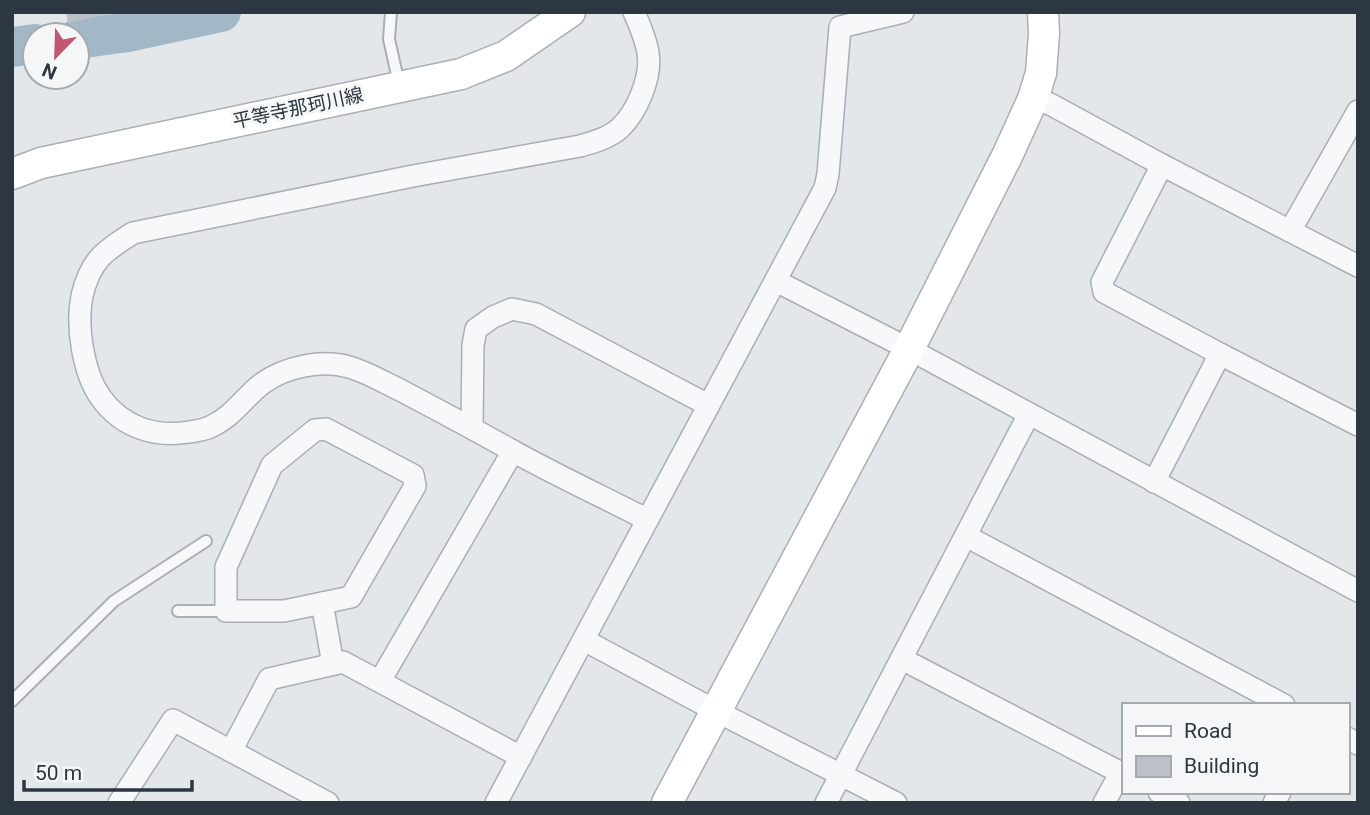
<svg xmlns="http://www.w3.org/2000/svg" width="1370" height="815" viewBox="0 0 1370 815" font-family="Roboto,'Noto Sans JP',sans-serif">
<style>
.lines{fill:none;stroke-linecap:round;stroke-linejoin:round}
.river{stroke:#a3b8c6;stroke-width:40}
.building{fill:#bcc1c7}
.lane-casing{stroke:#a9afb4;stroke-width:14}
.street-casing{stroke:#a9afb4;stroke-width:24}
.secondary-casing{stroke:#a9afb4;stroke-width:33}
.lane{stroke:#f6f8f9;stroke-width:10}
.street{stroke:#f6f8f9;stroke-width:21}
.secondary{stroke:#fff;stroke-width:30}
.labels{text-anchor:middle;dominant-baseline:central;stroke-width:6;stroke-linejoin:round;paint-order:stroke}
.street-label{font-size:19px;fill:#2d3741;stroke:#f4f6f8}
</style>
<rect width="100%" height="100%" fill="#e4e7ea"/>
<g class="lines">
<g class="river">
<path d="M77,39l51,-7 93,-20"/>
<path d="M12,47l23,-3"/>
</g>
</g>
<path class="building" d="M66,12h48v1l-46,10z"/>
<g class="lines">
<defs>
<g id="lane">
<path d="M391,12l-2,27 10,45"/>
<path d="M178,611h48"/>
<path d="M12,701l102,-100 92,-60"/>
</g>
<g id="street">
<path d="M634,12c6,14 12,27 14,41 4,24 -11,59 -28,75 -11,10 -26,14 -40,18l-167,30 -280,57c-29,18 -43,28 -51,63 -6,30 1,77 19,102 21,29 54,40 88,34 7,-1 15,-2 21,-5 23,-10 34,-30 53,-44 22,-16 59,-24 86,-16 18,5 36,16 53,24 36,19 72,38 107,58 45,25 92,47 137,70"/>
<path d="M1033,99l17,5 112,61 -60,117 2,10 116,62 -66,128"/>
<path d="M1162,165l196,101"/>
<path d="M1290,231l68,-120"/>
<path d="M776,281l133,68 449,242"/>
<path d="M1220,354l138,71"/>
<path d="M472,428l1,-83 3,-16 17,-12 19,-8 24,5 172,91"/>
<path d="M326,429l87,46 2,11 -64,111 -67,14h-58v-44l46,-102 43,-35z"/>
<path d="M966,536l318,169"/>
<path d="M322,603l11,61"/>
<path d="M584,640l132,71 180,92"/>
<path d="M902,659l221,115"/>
<path d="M380,681l133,-230"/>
<path d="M1347,738l11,6"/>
<path d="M231,751l38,-72 74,-17 178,95"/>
<path d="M1159,792l20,11"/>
<path d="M119,803l54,-83 155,83"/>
<path d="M496,803l329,-615 3,-14 12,-147 63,-15"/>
<path d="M826,803l203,-389"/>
<path d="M1104,803l17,-31"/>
<path d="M1274,803l6,-11"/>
</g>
<g id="secondary">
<path d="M12,174l29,-11 420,-89 45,-18 64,-44"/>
<path d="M667,803l242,-454 98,-193 26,-57 8,-26 3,-39 -1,-22"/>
</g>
</defs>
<use href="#lane" class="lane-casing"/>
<use href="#street" class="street-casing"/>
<use href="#secondary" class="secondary-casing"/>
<use href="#lane" class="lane"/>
<use href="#street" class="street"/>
<use href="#secondary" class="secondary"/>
</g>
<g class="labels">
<g class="street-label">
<text transform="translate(298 108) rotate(-12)">平等寺那珂川線</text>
</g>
</g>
<rect width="1370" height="815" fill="none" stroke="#2d3741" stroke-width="28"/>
<rect x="1122" y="703" width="228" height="91" fill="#f4f6f8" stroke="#a4aaaf" stroke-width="2"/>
<rect x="1136" y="726" width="35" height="10" fill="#ffffff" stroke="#a4aaaf" stroke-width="2"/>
<text x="1184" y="738" font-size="21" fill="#2d3741">Road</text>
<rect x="1136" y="756" width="35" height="21" fill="#bcc1c7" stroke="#a4aaaf" stroke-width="2"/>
<text x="1184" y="773" font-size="21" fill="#2d3741">Building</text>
<g transform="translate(56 56) rotate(203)"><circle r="33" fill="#f4f6f8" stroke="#a4aaaf" stroke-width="2"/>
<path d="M0-5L12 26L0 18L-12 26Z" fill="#c15773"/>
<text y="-10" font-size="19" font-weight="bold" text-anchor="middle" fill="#2d3741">N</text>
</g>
<path d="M24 780v10h168v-10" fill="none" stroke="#2d3741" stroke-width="3.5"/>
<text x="35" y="780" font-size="21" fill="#2d3741" stroke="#f4f6f8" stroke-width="5" paint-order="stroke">50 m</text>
</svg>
